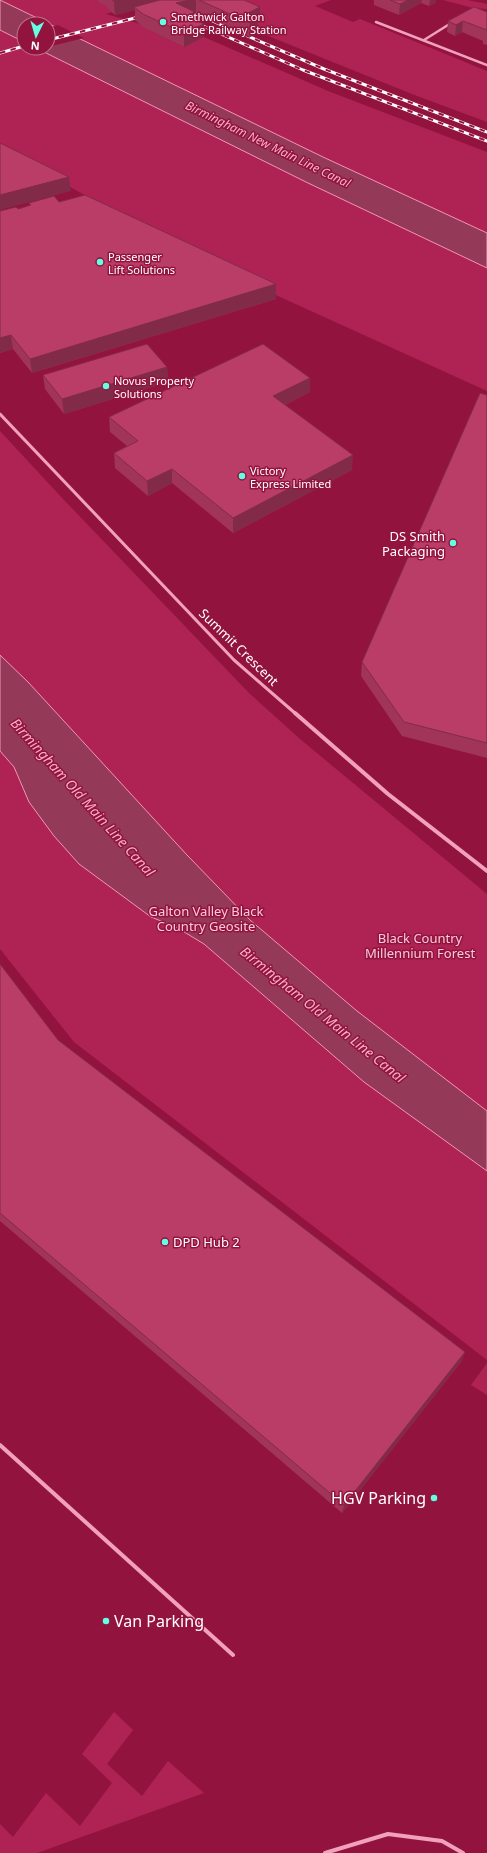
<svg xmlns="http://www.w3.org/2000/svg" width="487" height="1853" viewBox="0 0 487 1853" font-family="'Noto Sans',sans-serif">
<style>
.green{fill:#af2354;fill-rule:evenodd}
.water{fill:#953958;stroke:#f493b6}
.pier{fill:#92143e}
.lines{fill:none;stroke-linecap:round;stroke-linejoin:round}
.lane{stroke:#f1a1bd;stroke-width:4}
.street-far2{stroke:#f1a1bd;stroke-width:2.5}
.street-far1{stroke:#f1a1bd;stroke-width:3}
.street{stroke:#f1a1bd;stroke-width:4}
.rail-casing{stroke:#fff;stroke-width:3}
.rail{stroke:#92143e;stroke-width:2;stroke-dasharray:5.5;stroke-linecap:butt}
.wall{fill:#a03459}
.shaded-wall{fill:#822b49}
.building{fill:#ba3d68;stroke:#822b49}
.poi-dot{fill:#62ffe2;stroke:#92143e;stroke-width:1.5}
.labels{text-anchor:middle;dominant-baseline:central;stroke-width:3;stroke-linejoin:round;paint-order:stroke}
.far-poi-label{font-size:11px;fill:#fff;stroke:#92143e;text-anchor:start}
.far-water-label{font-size:12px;font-style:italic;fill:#f8aec8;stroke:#92143e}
.poi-label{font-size:13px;fill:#fff;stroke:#92143e;text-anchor:end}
.street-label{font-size:13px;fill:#fff;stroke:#92143e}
.park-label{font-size:13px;fill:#fcc9db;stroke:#92143e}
.water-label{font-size:14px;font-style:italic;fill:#f8aec8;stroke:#92143e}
.near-poi-label{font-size:16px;fill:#fff;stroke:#92143e;text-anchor:end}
</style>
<rect width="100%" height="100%" fill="#92143e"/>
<g class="green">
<path d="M0,0h101l11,12 -6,2 34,10 4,4 40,19 20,-10 124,54 159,61v239l-209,-95 -188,-98 -90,-50zM24,24h24v24h-24z"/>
<path d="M242,0h89l-16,6 38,16 7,-3 127,52v51l-75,-28 -166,-67 13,-6z"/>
<path d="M443,0h24l20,4v5l-14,-1z"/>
<path d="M0,431l64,69 185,193 51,46 187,155v466l-413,-318 -74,-93z"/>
<path d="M487,1363v32l-16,-10z"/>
<path d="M114,1712l19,18 -26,34 35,32 26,-35 36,32 -167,60h-37v-29l13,13 33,-44 34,33 32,-43 -30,-29z"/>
</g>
<g class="water">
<path d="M0,0l323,157 164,76v35l-181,-86 -270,-134h12v-24h-24v18l-24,-12z"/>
<path d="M0,655l28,27 159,173 63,65 107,91 130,100v60l-123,-89 -160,-138 -28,-17 -25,-10 -72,-53 -25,-28 -25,-34 -15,-35 -14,-16z"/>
</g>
<path class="pier" d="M58,25l26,13 -36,9v-19z"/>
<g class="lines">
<g class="lane">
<path d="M0,1445l233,210"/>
<path d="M325,1853l63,-19 54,7 21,12"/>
</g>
<g class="street-far2">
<path d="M376,22l111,43"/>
<path d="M424,40l24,-15"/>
</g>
<path class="street-far1" d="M0,414l234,246 62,54"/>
<path class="street" d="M295,713l93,81 99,77"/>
<defs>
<g id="rail">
<path d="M164,0l160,69 163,63"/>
<path d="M194,22l109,48 184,71"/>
<path d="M48,40l99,-25"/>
<path d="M0,53l24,-7"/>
</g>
</defs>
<use href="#rail" class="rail-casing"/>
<use href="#rail" class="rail"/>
</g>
<g class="wall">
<path d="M98,0h146l16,21 -2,1v11l-8,4 -54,-25 -1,1v7l9,4v13l-20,10 -40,-19 -9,-8v-10l-20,5 -9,-8 -1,-2 -7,-3z"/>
<path d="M374,0h62l-1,3 -6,3 -8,-3 -22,12 -25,-10z"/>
<path d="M487,12v33l-4,-1v-3l-21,-9 -7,4 -8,-4 1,-11z"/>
<path d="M59,202l217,97 -244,74 -19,-24 -13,4v-142l18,-2 12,-3 -1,-3z"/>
<path d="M167,367l1,15 -104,32 -19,-25 -2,-14z"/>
<path d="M310,392l-25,13 67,65 -119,63 -61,-50 -24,13 -33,-28 -1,-15 13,-7 -17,-14 -1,-15z"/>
<path d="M487,395v363l-85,-22 -41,-60 1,-14z"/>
<path d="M0,964l58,76 407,312 -4,10 -119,151 -342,-292z"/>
</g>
<g class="shaded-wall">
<path d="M119,0h56l-41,7 1,3 -20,5 -1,-14z"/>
<path d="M190,0h6v12l-1,1v13l-19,-23z"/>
<path d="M408,0h14l-1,3 -22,12 1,-11z"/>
<path d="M430,0h6l-1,3 -6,3z"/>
<path d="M260,7v14l-2,1v11l-8,4v-14l-4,-9z"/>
<path d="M463,21l-1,11 -7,4 1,-11z"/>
<path d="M204,24v13l-20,10v-14z"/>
<path d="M69,177l2,14 -71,19v-15z"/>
<path d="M276,284v15l-244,74 -2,-14z"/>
<path d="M11,335l2,14 -13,4v-15z"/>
<path d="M167,367l1,15 -104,32 -2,-15z"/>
<path d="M310,378v14l-37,19v-15z"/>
<path d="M353,455l-1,15 -119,63v-15z"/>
<path d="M172,469v14l-24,13 -1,-15z"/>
<path d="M465,1352l-4,10 -119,151 2,-8z"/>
</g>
<g class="building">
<path d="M112,0h7l-5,1z"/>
<path d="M160,0h30l-14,3 19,9 -8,4 17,8 -20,9 -41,-19 -9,-7z"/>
<path d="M199,0h45l16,7 -14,7 12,5 -8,4z"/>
<path d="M390,0h18l-8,4z"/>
<path d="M474,7l13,5v18l-24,-9 -7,4 -8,-4z"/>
<path d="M0,143l69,34 -69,18z"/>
<path d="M85,195l191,89 -246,75 -19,-24 -11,3v-127l16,-4 2,2 13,-4 -2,-2 25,-7 5,6z"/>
<path d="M147,344l20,23 -105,32 -19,-24z"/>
<path d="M263,344l47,34 -37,18 80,59 -120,63 -61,-49 -25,12 -33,-28 24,-12 -29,-24z"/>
<path d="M480,393l7,2v348l-83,-21 -42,-60z"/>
<path d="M0,964l58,76 407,312 -121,153 -344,-292z"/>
</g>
<g class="poi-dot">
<circle cx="163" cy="22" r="4"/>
<circle cx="100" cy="262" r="4"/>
<circle cx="106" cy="386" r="4"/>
<circle cx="242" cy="476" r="4"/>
<circle cx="453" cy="543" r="4"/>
<circle cx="165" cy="1242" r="4"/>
<circle cx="434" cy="1498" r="4"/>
<circle cx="106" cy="1621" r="4"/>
</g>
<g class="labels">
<g class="far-poi-label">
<text x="171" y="16">Smethwick Galton<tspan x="171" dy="13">Bridge Railway Station</tspan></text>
<text x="108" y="256">Passenger<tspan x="108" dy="13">Lift Solutions</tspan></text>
<text x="114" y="380">Novus Property<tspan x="114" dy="13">Solutions</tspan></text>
<text x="250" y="470">Victory<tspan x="250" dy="13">Express Limited</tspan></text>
</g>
<g class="far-water-label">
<text transform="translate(268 144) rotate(26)">Birmingham New Main Line Canal</text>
</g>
<g class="poi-label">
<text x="445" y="536">DS Smith<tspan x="445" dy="15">Packaging</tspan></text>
<text x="173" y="1242" text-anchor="start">DPD Hub 2</text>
</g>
<g class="street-label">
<text transform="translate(239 647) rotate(44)">Summit Crescent</text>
</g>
<g class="park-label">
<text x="206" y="911">Galton Valley Black<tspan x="206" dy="15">Country Geosite</tspan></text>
<text x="420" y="938">Black Country<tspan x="420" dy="15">Millennium Forest</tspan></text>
</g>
<g class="water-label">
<text transform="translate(83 797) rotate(48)">Birmingham Old Main Line Canal</text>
<text transform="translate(323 1014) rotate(39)">Birmingham Old Main Line Canal</text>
</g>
<g class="near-poi-label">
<text x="426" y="1498">HGV Parking</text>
<text x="114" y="1621" text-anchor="start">Van Parking</text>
</g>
</g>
<g transform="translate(36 36) rotate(185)"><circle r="19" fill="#92143e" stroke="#be728b"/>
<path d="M0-3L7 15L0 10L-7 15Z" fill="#62ffe2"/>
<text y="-6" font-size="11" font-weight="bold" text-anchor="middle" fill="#ffffff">N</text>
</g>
</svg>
